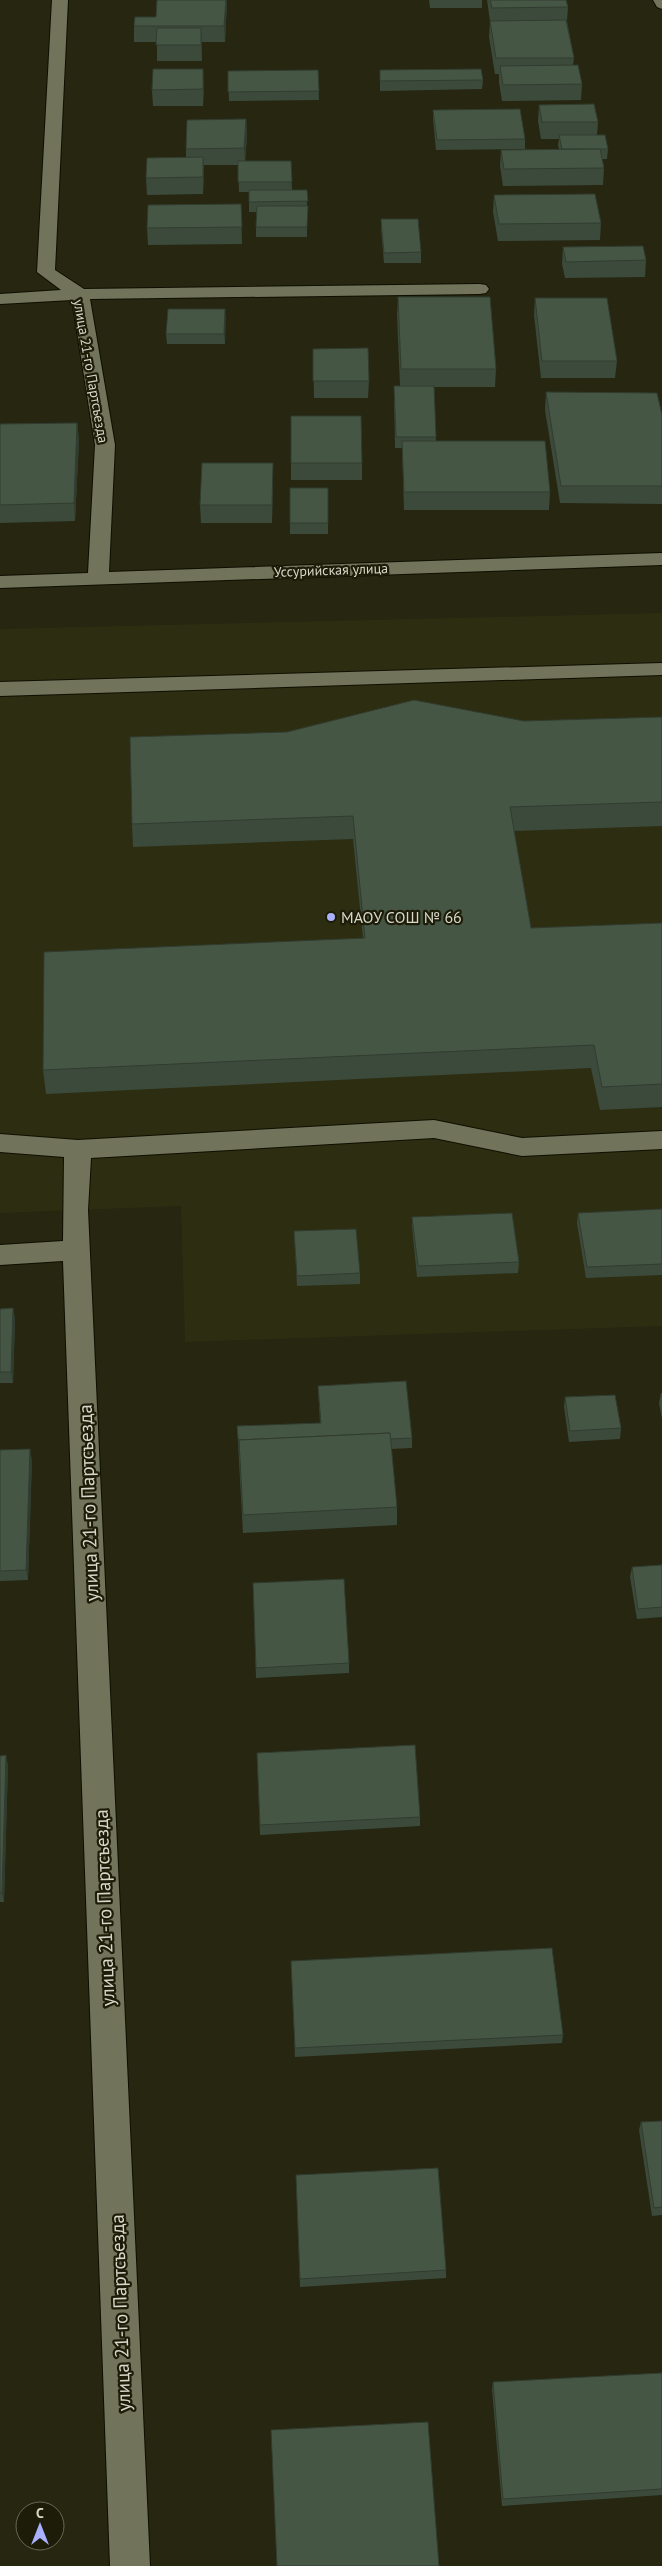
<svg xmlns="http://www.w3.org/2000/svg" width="662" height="2566" viewBox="0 0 662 2566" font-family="'PT Sans',sans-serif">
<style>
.built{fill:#2d2d11}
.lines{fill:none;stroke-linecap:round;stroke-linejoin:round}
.minor-casing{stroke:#0f0f00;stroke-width:2}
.minor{fill:#72735b;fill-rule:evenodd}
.wall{fill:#3c4a3b}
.shaded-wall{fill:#313c30}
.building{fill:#465645;stroke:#313c30}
.poi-dot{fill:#aab0fb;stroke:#1c1c08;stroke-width:2}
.labels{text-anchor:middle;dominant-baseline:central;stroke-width:4.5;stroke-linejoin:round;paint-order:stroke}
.far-street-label{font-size:14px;fill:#d7d7ca;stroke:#1c1c08}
.poi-label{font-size:16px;fill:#d7d7ca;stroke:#1c1c08;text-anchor:start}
.near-street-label{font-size:19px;fill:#d7d7ca;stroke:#1c1c08}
</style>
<rect width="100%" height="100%" fill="#262611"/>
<path class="built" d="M662,613v713l-477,16 -4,-136 -181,7v-584z"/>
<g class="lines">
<defs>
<g id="minor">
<path d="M52,0h16l-13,270 29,19 396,-5 6,1 3,4 -3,4 -6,1 -390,5 25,146 -6,127 553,-19v12l-662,23v-12l88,-3 7,-128 -23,-145 -72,4v-10l61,-4 -24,-18z"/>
<path d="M653,0h9v9l-5,-2z"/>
<path d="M662,663v12l-662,21v-14z"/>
<path d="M434,1120l88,18 140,-7v18l-140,7 -88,-18 -343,20 -3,52 62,1356h-40l-47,-1305 -63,4v-20l63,-4 1,-84 -64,-5v-18l78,6z"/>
</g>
</defs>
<use href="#minor" class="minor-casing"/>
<use href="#minor" class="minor"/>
</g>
<g class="wall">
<path d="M157,0h70l-2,42h-23v19h-45v-19h-23v-16l22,-9z"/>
<path d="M429,0h53v8h-52z"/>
<path d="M487,0h79l2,7 -1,14 7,37 -1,7 9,19 -1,16 -79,1 -3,-19v-8h-4l-6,-37 1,-16z"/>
<path d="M318,70l1,30 -90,1 -1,-30z"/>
<path d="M380,70l103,10 -1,9 -102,2z"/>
<path d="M204,85l-1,21h-50l-1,-16z"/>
<path d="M539,105l59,17 -1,13 11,14 -1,10h-5l2,9 -1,17 -100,1 -3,-20 1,-16 58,-1 -1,-4 1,-6h-18l-3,-18z"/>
<path d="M433,110l92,29v10l-89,1 -3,-31z"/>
<path d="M246,119l1,17 -2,25h46l1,29h15v47h-51v-25h-7v-20h-10l-1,-27h-34l-1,29 -56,1 -1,-17 40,-21v-8z"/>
<path d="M494,195l107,28 -1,17 -102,1 -5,-29z"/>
<path d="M241,204l1,40 -94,1 -1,-17z"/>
<path d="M381,219l40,33v11h-37l-3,-34z"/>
<path d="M563,247l83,13 -1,17 -80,1 -3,-14z"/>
<path d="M398,297l98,72 -1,18h-61l2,54 114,51 -1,18h-145l-2,-62h-7l-1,-52v-10h6l-3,-71z"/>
<path d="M535,298l82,63 -2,17h-74l-7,-63z"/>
<path d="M225,309v35h-58l-1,-10z"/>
<path d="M313,349l56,32 -1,17h-54z"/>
<path d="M546,392l116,23v89l-102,-1 -15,-93z"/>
<path d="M77,423l2,17 -4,81 -75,2v-99z"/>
<path d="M273,463l-1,60h-71l-1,-18z"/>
<rect x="291" y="463" width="71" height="17"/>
<rect x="290" y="488" width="38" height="46"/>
<path d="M662,717v109l-148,5 17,97 131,-5v184l-62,3 -9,-42 -545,26 -3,-24 320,-132 -10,-99 -220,8 -1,-23 155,-92 237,-11z"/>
<path d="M662,1209v66l-76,3 -9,-55 1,-10z"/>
<path d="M412,1217l107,45 -1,11 -101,4 -5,-50z"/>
<path d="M294,1231l66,42v11l-63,2z"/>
<path d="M13,1308l2,11 -2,64h-13v-74z"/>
<path d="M318,1386l94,52v10l-21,1 6,58v18l-154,8 -6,-107 83,-3z"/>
<path d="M661,1393h1v26l-3,-16z"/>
<path d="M565,1397l56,31 -1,11 -51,3 -5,-35z"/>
<path d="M0,1450l32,10 -4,120 -28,1z"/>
<path d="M662,1565v52l-25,2 -7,-42 2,-10z"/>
<path d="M253,1583l96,80v10l-93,5z"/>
<path d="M257,1753l163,64v9l-160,9z"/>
<path d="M0,1756l8,9 -4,137h-4z"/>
<path d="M291,1961l272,74 -1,8 -267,14z"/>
<path d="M662,2121v94l-10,1 -13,-86 2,-8z"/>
<path d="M296,2175l150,95v8l-146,9z"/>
<path d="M662,2373v122l-160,11 -10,-117 1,-7z"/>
</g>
<g class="shaded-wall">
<path d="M226,0h1v3l-2,39 -1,-16z"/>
<path d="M201,28l1,16v17l-1,-16z"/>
<path d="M203,69l1,16 -1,21z"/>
<path d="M246,119l1,17 -2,29 -1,-17z"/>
<path d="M203,157l1,17 -1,20z"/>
<path d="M225,309l1,10 -1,25 -1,-10z"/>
<path d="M77,423l2,17 -4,81 -1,-18z"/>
<path d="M273,463v18l-1,42v-18z"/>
<path d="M13,1308l2,11 -2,64 -2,-11z"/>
<path d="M30,1449l2,11 -4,120 -2,-10z"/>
<path d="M6,1755l2,10 -4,137 -2,-9z"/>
</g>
<g class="building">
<path d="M157,0h69l-2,26h-90l1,-9h21z"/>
<path d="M490,0h76l2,7 -76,1z"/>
<path d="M566,20l8,38h-78l-6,-37z"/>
<path d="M157,28h44v17h-45z"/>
<path d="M578,65l4,19 -79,1 -3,-19z"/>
<path d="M153,69h50v20l-51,1z"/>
<path d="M481,69l2,11 -103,1v-11z"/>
<path d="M318,70l1,21 -91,1v-21z"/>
<path d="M594,104l4,18h-56l-3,-17z"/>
<path d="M520,109l5,30 -88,1 -4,-30z"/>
<path d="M246,119l-2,29 -58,1 1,-29z"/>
<path d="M559,135h46l3,14h-46z"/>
<path d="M600,149l4,19 -100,1 -3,-19z"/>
<path d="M203,157v20l-57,1 1,-20z"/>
<path d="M238,161h53l1,21h-54z"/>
<path d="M249,190h58l1,11 -59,1z"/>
<path d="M595,194l6,29 -102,1 -5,-29z"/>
<path d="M241,204l1,23 -95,1 1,-23z"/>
<path d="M257,206h51l-1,21h-51z"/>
<path d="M381,219h37l3,33 -37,1z"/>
<path d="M643,246l3,14 -80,2 -3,-15z"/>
<path d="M398,297h92l6,72h-95z"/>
<path d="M535,298h72l10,63h-75z"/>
<path d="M168,309h57l-1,25h-58z"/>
<path d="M368,348l1,33h-56v-32z"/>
<path d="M394,386h40l2,51h-40z"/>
<path d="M546,392l111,1 5,22v71h-101z"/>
<path d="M291,416h70l1,47h-71z"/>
<path d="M77,423l-3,80 -74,2v-81z"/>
<path d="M402,441h143l5,51h-146z"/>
<path d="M202,463h71l-1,42h-72z"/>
<rect x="290" y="488" width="38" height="35"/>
<path d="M414,700l110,21 138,-4v85l-152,5 21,121 131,-5v161l-60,3 -8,-42 -551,25 1,-118 321,-14 -12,-122 -221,8 -2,-87 157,-5z"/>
<path d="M662,1209v55l-75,3 -9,-54z"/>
<path d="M512,1213l7,49 -101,4 -6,-49z"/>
<path d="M356,1229l4,44 -63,3 -3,-45z"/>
<path d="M13,1308l-2,64h-11v-63z"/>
<path d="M406,1381l6,57 -22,1v-6l-151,7v7l-2,-21 84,-3 -3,-37z"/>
<path d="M615,1395l6,33 -51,3 -5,-34z"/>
<path d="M390,1433l7,74 -154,8 -4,-75z"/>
<path d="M30,1449l-4,121 -26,1v-121z"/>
<path d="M662,1565v42l-24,2 -6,-42z"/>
<path d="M344,1579l5,84 -93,5 -3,-85z"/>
<path d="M415,1745l5,72 -160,8 -3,-72z"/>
<path d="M6,1755l-4,138h-2v-137z"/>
<path d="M552,1948l11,87 -268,13 -4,-87z"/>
<path d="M662,2121v86l-8,1 -13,-86z"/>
<path d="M438,2168l8,102 -146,9 -4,-104z"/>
<path d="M662,2373v116l-159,10 -10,-117z"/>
<path d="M428,2422l11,144h-162l-6,-136z"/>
</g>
<circle class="poi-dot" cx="331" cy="917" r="5"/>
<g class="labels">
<g class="far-street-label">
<text transform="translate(91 371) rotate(80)">улица 21-го Партсъезда</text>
<text transform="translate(331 570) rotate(-2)">Уссурийская улица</text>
</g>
<g class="poi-label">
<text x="341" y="917">МАОУ СОШ № 66</text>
</g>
<g class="near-street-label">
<text transform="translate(88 1503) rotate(-92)">улица 21-го Партсъезда</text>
<text transform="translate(104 1908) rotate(-92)">улица 21-го Партсъезда</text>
<text transform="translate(120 2313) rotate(-92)">улица 21-го Партсъезда</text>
</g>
</g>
<g transform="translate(40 2526)"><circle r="24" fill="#1c1c08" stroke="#676756"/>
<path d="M0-4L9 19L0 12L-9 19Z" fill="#aab0fb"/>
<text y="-8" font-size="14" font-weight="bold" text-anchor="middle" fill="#d7d7ca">С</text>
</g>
</svg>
